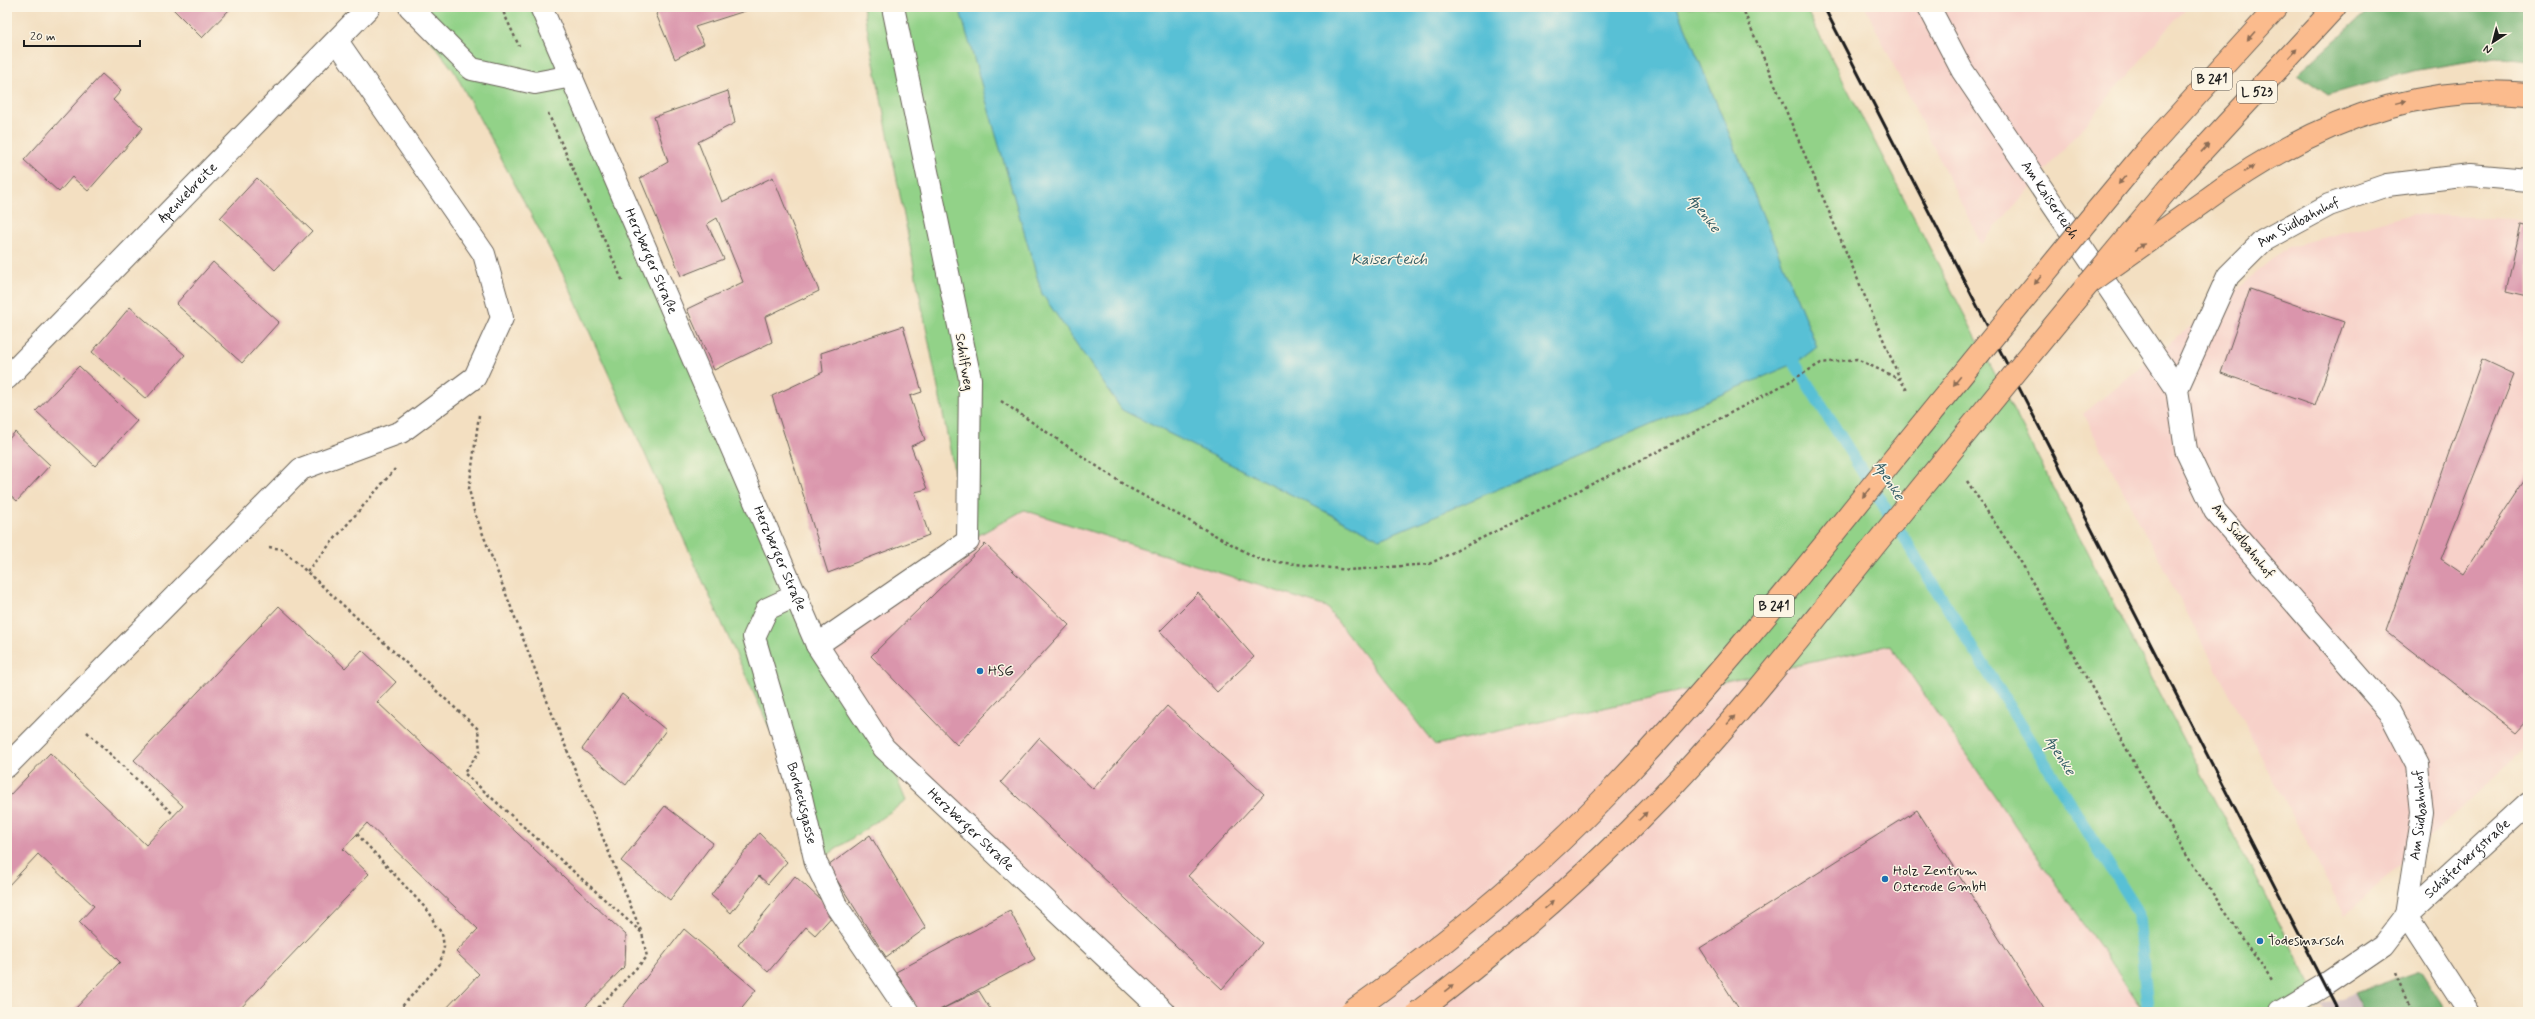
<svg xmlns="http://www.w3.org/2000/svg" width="2535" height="1019" viewBox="0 0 2535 1019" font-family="Mynerve,sans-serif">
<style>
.built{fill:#f7d1c9}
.industrial{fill:#d2bfc1}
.green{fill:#92d288;stroke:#577752}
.forest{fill:#75b474;stroke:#486848}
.water{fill:#58c0d5;stroke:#3a6e78}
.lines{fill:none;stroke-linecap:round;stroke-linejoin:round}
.stream{stroke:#58c0d5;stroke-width:12}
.building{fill:#da95ac}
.minor-casing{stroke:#676056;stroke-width:24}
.major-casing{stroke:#676056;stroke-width:24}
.highway-casing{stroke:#676056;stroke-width:24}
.path{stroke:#676056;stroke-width:2.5;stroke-dasharray:3 3;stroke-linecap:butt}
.minor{stroke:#fff;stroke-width:22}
.major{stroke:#fbbb8d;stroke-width:22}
.highway{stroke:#fbbb8d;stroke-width:22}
.rail{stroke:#1c1c1c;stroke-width:3}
.major-bridge-casing{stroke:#676056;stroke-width:24;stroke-linecap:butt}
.highway-bridge-casing{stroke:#676056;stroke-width:24;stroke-linecap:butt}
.major-bridge{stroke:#fbbb8d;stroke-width:22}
.highway-bridge{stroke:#fbbb8d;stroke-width:22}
.oneway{fill:#8c6c54}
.poi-dot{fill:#1f6fb2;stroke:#fcf5e5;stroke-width:1.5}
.labels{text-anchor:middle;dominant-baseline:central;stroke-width:3;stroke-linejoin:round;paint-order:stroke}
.shield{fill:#fcf5e5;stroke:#5f5d58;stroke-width:1}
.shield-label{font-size:13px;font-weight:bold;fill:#1c1c1c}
.street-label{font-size:14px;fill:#1c1c1c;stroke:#fcf5e5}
.poi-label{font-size:14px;fill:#1c1c1c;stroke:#fcf5e5;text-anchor:start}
.water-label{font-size:15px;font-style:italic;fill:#345e66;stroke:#fcf5e5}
</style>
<rect width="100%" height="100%" fill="#fcf5e5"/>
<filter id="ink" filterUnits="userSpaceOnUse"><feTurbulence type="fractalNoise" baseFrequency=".025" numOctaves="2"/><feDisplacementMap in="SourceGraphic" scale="8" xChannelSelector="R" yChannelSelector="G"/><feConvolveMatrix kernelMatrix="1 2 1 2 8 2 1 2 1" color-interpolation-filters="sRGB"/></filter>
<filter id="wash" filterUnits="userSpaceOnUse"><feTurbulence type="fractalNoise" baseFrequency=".012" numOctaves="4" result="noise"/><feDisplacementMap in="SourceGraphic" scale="16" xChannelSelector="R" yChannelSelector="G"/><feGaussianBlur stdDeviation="0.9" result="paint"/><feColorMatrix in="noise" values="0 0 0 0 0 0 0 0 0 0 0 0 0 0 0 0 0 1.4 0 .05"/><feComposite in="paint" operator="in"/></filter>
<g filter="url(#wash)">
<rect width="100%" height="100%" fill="#f3dfc1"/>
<g class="built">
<path d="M1865,7h322l-206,237z"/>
<path d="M2411,214l117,6v526l-183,170 -262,-502 205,-167z"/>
<path d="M1024,510l302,97 110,138 454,-100 255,367h-981l-280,-264 -67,-103 151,-104z"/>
</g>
<path class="industrial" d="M2354,993l10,19h-39l-3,-6z"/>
<g class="green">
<path d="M405,7h136l256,588 87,153 22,53 -90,62 -15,-66 -237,-521 -110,-205z"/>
<path d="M863,7h942l517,999 -14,6h-163l-255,-367 -455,100 -109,-138 -302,-97 -56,31z"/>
</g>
<g class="forest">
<path d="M2372,7h156v54l-33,-4 -82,14 -85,24 -30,-21z"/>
<path d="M2420,970l27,42h-83l-10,-19z"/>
</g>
<path class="water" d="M959,7h718l140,340 -21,16 -416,176 -258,-129 -80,-116z"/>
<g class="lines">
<path class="stream" d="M1787,351l351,561 10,100"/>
</g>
<g id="blocks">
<g class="building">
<path d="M171,7h59l1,1 -29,30z"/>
<path d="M665,7h81l2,3 -53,17 9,17 -29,15 -19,-45z"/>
<path d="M102,74l19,17 -8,9 30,28 -55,63 -16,-14 -13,15 -35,-32z"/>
<path d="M728,91l7,32 -37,19 24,60 51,-25 46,114 -54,26 7,25 -58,28 -27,-61 56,-27 -26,-64 -10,6 17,35 -43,17 -41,-98 28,-16 -14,-45z"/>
<path d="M257,178l55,53 -37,39 -55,-52z"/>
<path d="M2521,225l7,2v69l-22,-5z"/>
<path d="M213,262l66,60 -37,41 -66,-59z"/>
<path d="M2250,289l94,33 -29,84 -94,-33z"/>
<path d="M130,307l55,48 -39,44 -54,-47z"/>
<path d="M903,326l19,66 -12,4 15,44 -14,6 16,43 -12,3 14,43 -101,38 -56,-177 51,-24 -2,-19z"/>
<path d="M2482,359l32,15 -73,185 22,15 65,-99v244l-12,13 -130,-101z"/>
<path d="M79,366l58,55 -42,45 -59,-55z"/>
<path d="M15,432l35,33 -33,36 -10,-9v-51z"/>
<path d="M985,544l84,81 -112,120 -86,-89z"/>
<path d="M1198,593l56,64 -37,35 -57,-61z"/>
<path d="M279,606l66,62 17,-18 34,32 -19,20 249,233 -1,31 -45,46h-137l36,-38 -23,-22 22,-23 -111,-106 -24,26 26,25 -132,138h-165l48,-50 -41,-40 15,-16 -56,-52 -31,33v-89l43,-45 96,92 37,-39 -49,-46z"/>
<path d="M622,694l44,36 -40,55 -44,-36z"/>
<path d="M1167,706l97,88 -76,82 74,67 -40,46 -221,-207 38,-44 54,51z"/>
<path d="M665,806l48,37 -43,57 -49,-39z"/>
<path d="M1917,810l129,202h-305l-41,-64z"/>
<path d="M759,833l28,29 -19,22 -9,-8 -28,37 -20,-18z"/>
<path d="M870,835l56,93 -40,29 -58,-91z"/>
<path d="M795,876l40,37 -20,22 -9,-8 -38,45 -30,-27z"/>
<path d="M1010,911l25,48 -95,51 39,-19 13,21h-73l-23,-40z"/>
<path d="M684,929l72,61 -18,22h-119z"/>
</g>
</g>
</g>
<g filter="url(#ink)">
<use href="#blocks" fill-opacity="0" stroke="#676056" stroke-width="1"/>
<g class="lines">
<defs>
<g id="minor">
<path d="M410,7l62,62 63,14 37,-7"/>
<path id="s1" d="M541,7l276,638 67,103 280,264"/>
<path id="s2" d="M1929,7l33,63 215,319"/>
<path id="s3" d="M7,378l362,-371"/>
<path id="s4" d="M797,595l-30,14 -13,28 47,160 15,66 21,44 71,105"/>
<path d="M817,645l151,-104 2,-162 -77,-372"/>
<path d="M7,766l294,-297 100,-37 74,-55 27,-59 -18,-64 -147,-213"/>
<path id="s5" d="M2406,915l16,-102 -5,-48 -28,-54 -174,-200 -29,-61 -9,-61 51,-113 35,-35 66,-36 58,-20 83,-10 58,5"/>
<path d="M2406,915l63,97"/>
<path id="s6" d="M2280,1012l43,-26 60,-41 23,-30 122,-112"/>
</g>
<g id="major">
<path d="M2147,150l130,-143"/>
<path d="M2178,177l157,-170"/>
</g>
<path id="highway" d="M2206,200c94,-70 202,-118 322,-106"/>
</defs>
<use href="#minor" class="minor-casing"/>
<use href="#major" class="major-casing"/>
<use href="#highway" class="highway-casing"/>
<g class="path">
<path d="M501,7l18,39"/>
<path d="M1742,7l158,372 8,13"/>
<path d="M548,113l75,169"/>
<path d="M1001,401l125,85 134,74 89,10 80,-6 224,-110 134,-71 34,-20 36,-4 42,20"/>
<path d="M479,415l-10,74 5,22 75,195 92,225"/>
<path d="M1967,481l54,81 166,294 85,124"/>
<path d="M269,547l13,2 196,180 2,22 -16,22 178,160 5,24 -53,55"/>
<path d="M307,571l88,-102"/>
<path d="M87,732l87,83"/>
<path d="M357,834l73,79 5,12 7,8 2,14 -4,17 -43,48"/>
<path d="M2396,974l17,38"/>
</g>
<use href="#minor" class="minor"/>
<use href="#major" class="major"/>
<use href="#highway" class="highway"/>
<path class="rail" d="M1824,7l515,1005"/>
<defs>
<g id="major-bridge">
<path d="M1351,1012c91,-65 179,-137 257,-218 100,-104 190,-216 280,-328 86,-106 172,-212 259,-316"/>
<path d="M1418,1012c86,-65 168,-136 243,-214 83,-86 156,-182 231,-274 95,-117 189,-233 286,-347"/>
</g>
<path id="highway-bridge" d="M2085,286l121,-86"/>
</defs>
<use href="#major-bridge" class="major-bridge-casing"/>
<use href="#highway-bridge" class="highway-bridge-casing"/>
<use href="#major-bridge" class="major-bridge"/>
<use href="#highway-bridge" class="highway-bridge"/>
</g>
<defs><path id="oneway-solid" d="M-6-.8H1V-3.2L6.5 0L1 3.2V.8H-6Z"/></defs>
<g class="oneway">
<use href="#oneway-solid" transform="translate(2251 36) rotate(132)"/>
<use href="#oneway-solid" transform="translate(2293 53) rotate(-47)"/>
<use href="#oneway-solid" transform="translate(2401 102) rotate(-15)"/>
<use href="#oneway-solid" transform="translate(2205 148) rotate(-47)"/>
<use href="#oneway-solid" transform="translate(2249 169) rotate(-32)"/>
<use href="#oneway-solid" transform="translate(2122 180) rotate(130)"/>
<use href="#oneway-solid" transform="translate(2140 247) rotate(-36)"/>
<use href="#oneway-solid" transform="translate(2038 280) rotate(129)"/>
<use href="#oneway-solid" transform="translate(1957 381) rotate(129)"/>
<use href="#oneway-solid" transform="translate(1866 493) rotate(129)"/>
<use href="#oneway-solid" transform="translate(1731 720) rotate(-48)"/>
<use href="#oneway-solid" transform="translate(1643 816) rotate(-45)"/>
<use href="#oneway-solid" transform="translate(1549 905) rotate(-41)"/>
<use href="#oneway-solid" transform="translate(1449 988) rotate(-38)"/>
</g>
</g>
<g class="poi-dot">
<circle cx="980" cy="671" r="4"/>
<circle cx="1885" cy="879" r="4"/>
<circle cx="2260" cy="941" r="4"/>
</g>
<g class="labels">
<g class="shield">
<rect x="2192" y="68" width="40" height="22" rx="3"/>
<rect x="2237" y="81" width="40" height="22" rx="3"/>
<rect x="1754" y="595" width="40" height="22" rx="3"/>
</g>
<g class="shield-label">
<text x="2212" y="79">B 241</text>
<text x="2257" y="92">L 523</text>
<text x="1774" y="606">B 241</text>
</g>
<g class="street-label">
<text stroke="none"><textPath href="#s3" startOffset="259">Apenkebreite</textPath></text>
<text stroke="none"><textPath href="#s2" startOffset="228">Am Kaiserteich</textPath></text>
<text stroke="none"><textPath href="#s5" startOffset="820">Am Südbahnhof</textPath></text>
<text stroke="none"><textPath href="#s1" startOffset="277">Herzberger Straße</textPath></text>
<text transform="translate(964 362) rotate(81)">Schilfweg</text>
<text transform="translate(2243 541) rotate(51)">Am Südbahnhof</text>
<text stroke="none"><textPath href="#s1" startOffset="601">Herzberger Straße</textPath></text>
<text stroke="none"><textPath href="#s4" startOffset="237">Borhecksgasse</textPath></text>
<text stroke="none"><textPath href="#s5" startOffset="101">Am Südbahnhof</textPath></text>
<text stroke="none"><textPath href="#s1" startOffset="937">Herzberger Straße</textPath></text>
<text stroke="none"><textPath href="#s6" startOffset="244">Schäferbergstraße</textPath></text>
</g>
<g class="poi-label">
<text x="988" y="671">HSG</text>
<text x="1893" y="871">Holz Zentrum<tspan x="1893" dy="16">Osterode GmbH</tspan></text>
<text x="2268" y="941">Todesmarsch</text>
</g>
<g class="water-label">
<text transform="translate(1704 214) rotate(53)">Apenke</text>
<text x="1389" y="260">Kaiserteich</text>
<text transform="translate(1889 481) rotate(58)">Apenke</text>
<text transform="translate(2060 756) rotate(58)">Apenke</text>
</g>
</g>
<rect width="2535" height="1019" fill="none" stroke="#fcf5e5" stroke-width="24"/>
<g transform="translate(2493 42) rotate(216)" stroke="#fcf5e5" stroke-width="3" paint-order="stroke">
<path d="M0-3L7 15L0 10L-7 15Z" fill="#1c1c1c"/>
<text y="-6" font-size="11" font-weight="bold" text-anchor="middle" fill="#1c1c1c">N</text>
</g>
<path d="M24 40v6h116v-6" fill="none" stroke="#1c1c1c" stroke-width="2"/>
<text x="30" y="40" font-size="12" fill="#1c1c1c" stroke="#fcf5e5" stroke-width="3" paint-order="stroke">20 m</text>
</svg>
